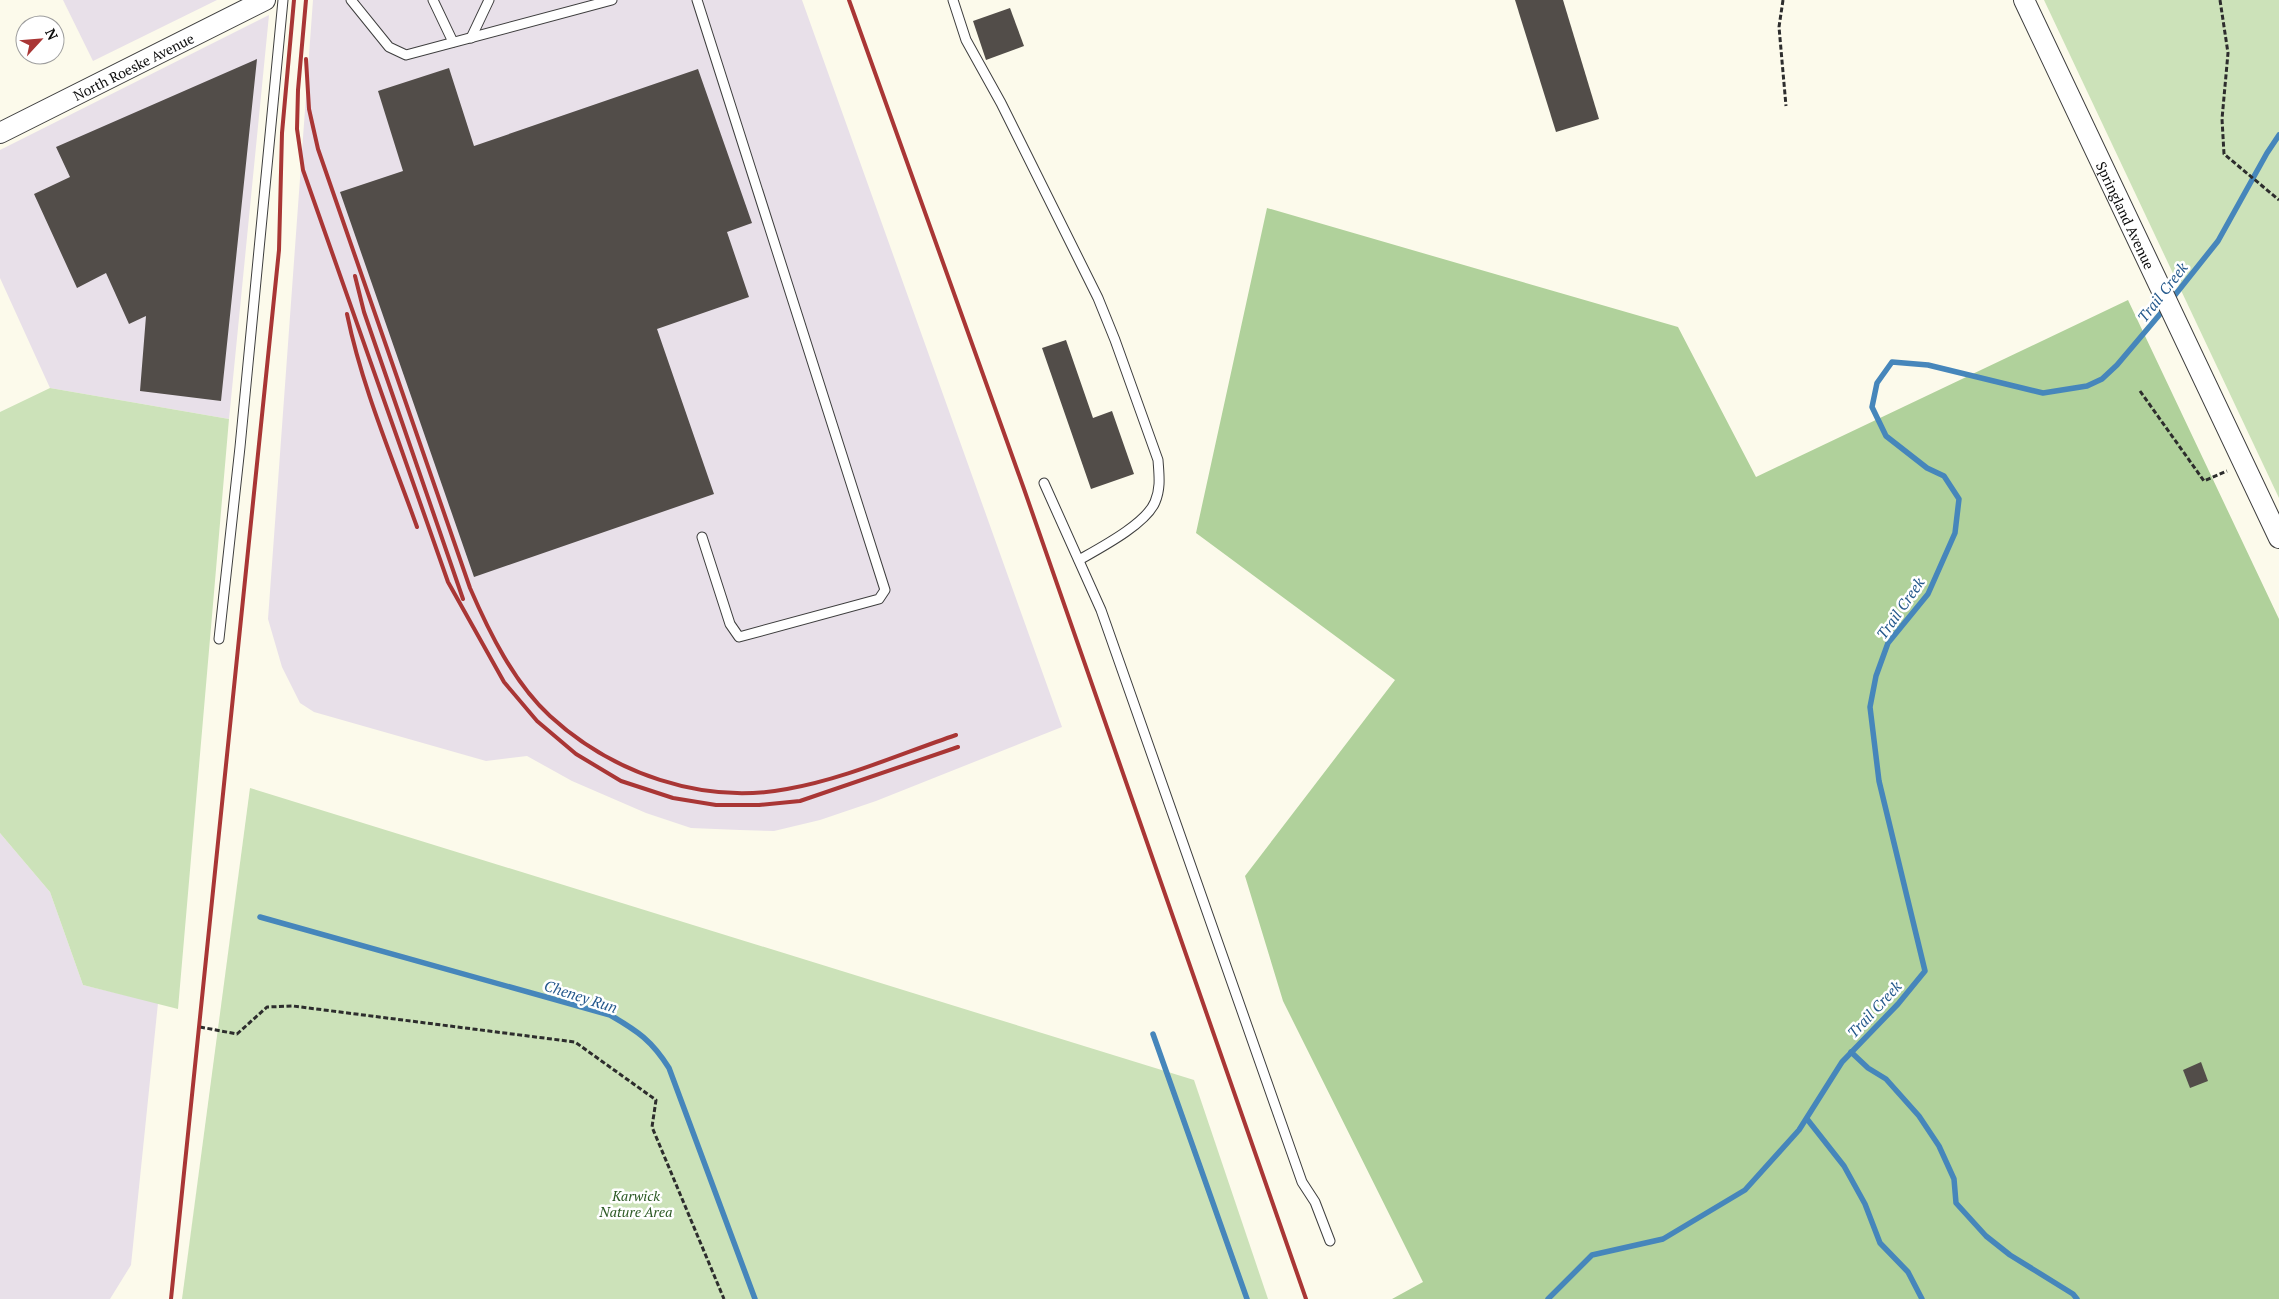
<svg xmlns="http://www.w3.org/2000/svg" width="2279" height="1299" viewBox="0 0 2279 1299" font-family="'PT Serif',serif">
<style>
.industrial{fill:#e8e0e9}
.green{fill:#cce2b9}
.forest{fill:#b0d19b}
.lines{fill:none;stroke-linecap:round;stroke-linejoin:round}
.stream{stroke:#4686bb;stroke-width:5.5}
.building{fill:#524d49}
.service-casing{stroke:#3e3e3e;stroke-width:11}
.tertiary-casing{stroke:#3e3e3e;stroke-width:22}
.path{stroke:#2d2d2d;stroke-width:3;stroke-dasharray:5 2.5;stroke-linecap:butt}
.service{stroke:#fff;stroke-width:9}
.tertiary{stroke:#fff;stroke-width:20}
.rail{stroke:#a93635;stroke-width:4}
.labels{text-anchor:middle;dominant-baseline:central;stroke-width:5;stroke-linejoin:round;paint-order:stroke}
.street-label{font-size:14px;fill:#0b0b0b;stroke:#fff}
.park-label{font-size:14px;font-style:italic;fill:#2c5924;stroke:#fff}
.water-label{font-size:15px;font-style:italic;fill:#25598c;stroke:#fff}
</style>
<rect width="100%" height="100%" fill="#fcfaeb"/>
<g class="industrial">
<path d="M63,0h154l-124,61z"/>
<path d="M313,0h489l260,727 -186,74 -56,19 -46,11 -34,-1 -49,-2 -45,-15 -74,-32 -45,-25 -41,5 -172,-49 -14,-9 -18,-36 -14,-48z"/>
<path d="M269,15l-40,404 -179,-31 -50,-110v-128z"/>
<path d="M0,833l50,59 33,93 75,18 -27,262 -21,34h-110z"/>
</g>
<g class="green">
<path d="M2044,0h235v498z"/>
<path d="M50,388l179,31 -51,590 -95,-24 -33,-93 -50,-59v-421z"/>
<path d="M250,788l944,292 74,219h-1086z"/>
</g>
<path class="forest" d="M1267,208l411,119 78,150 372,-177 151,319v680h-887l31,-17 -140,-281 -38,-125 150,-196 -199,-147z"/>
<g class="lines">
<g class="stream">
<path d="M2171,300l47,-59 49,-88 12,-18"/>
<path d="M260,917l350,98c28,16 42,26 59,53l86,231"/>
<path d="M1153,1034l94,265"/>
<path d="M1851,1052l17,16 18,11 33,37 20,30 15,33 2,24 30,33 24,19 63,39 4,5"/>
<path d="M1807,1119l37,47 21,38 15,39 28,29 14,27"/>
<path d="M1548,1299l44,-44 71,-16 82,-49 54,-60 43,-68 56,-58 27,-33 -46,-190 -9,-74 6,-31 12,-33 40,-49 27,-61 4,-34 -15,-23 -17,-8 -41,-32 -14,-29 5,-24 15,-21 36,3 115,28 44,-7 15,-7 15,-14 49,-58"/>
</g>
</g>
<g class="building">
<path d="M1515,0h48l36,119 -43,13z"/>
<path d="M1010,8l14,38 -38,14 -13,-39z"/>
<path d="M257,59l-36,342 -81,-10 6,-75 -17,8 -23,-51 -29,15 -43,-94 36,-17 -14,-30z"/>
<path d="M449,68l25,78 224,-77 54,154 -25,9 22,65 -92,32 57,165 -240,83 -134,-385 63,-21 -25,-80z"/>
<path d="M1066,340l27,78 19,-7 22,63 -43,15 -49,-141z"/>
<path d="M2201,1062l7,19 -18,7 -7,-18z"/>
</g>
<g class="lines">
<defs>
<g id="service">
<path d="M351,0l38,47 17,8 206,-55"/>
<path d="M433,0l20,42"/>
<path d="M697,0l188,590 -6,9 -140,38 -9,-13 -28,-87"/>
<path d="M953,0l13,40 35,63 97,195 17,42 43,120c1,15 3,28 -3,42 -9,22 -55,46 -76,58"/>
<path d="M471,38l18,-38"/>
<path d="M1044,483l57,127 201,572 13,20 15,39"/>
<path d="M219,639l21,-192 43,-447"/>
</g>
<g id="tertiary">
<path id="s1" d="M2024,0l255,538"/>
<path id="s2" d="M0,133l265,-133"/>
</g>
</defs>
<use href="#service" class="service-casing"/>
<use href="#tertiary" class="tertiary-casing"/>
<g class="path">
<path d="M1783,0l-4,27 7,79"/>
<path d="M2220,0l8,53 -6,66 2,35 55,46"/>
<path d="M2140,391l64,90 23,-10"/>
<path d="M200,1027l37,7 30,-27 26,-1 282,36 81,58 -4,27 72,172"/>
</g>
<use href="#service" class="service"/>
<use href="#tertiary" class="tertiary"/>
<g class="rail">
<path d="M306,0l-8,90 -1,39 6,41 145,412 56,100 33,39 39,33 45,27 52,17 43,7h43l41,-4 158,-54"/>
<path d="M849,0l175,489 282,810"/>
<path d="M306,59l3,50 9,40 152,439c19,44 44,95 80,128 62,57 152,89 237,73 57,-10 113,-35 169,-54"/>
<path d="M355,276l9,36 99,287"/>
<path d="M347,314c15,73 45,143 70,213"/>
<path d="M171,1299l108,-1049 3,-117 12,-133"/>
</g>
</g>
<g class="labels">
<g class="street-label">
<text stroke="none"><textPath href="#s2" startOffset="149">North Roeske Avenue</textPath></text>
<text stroke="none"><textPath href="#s1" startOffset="238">Springland Avenue</textPath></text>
</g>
<g class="park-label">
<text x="636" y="1195">Karwick<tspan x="636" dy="16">Nature Area</tspan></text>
</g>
<g class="water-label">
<text transform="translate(2162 292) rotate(-52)">Trail Creek</text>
<text transform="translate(1900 608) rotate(-55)">Trail Creek</text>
<text transform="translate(581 996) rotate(18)">Cheney Run</text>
<text transform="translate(1874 1009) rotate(-47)">Trail Creek</text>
</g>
</g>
<g transform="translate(40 40) rotate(64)"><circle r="24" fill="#ffffff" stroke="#9d9d9d"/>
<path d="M0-4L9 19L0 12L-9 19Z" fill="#a93635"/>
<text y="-8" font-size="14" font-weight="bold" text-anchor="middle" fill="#0b0b0b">N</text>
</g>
</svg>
